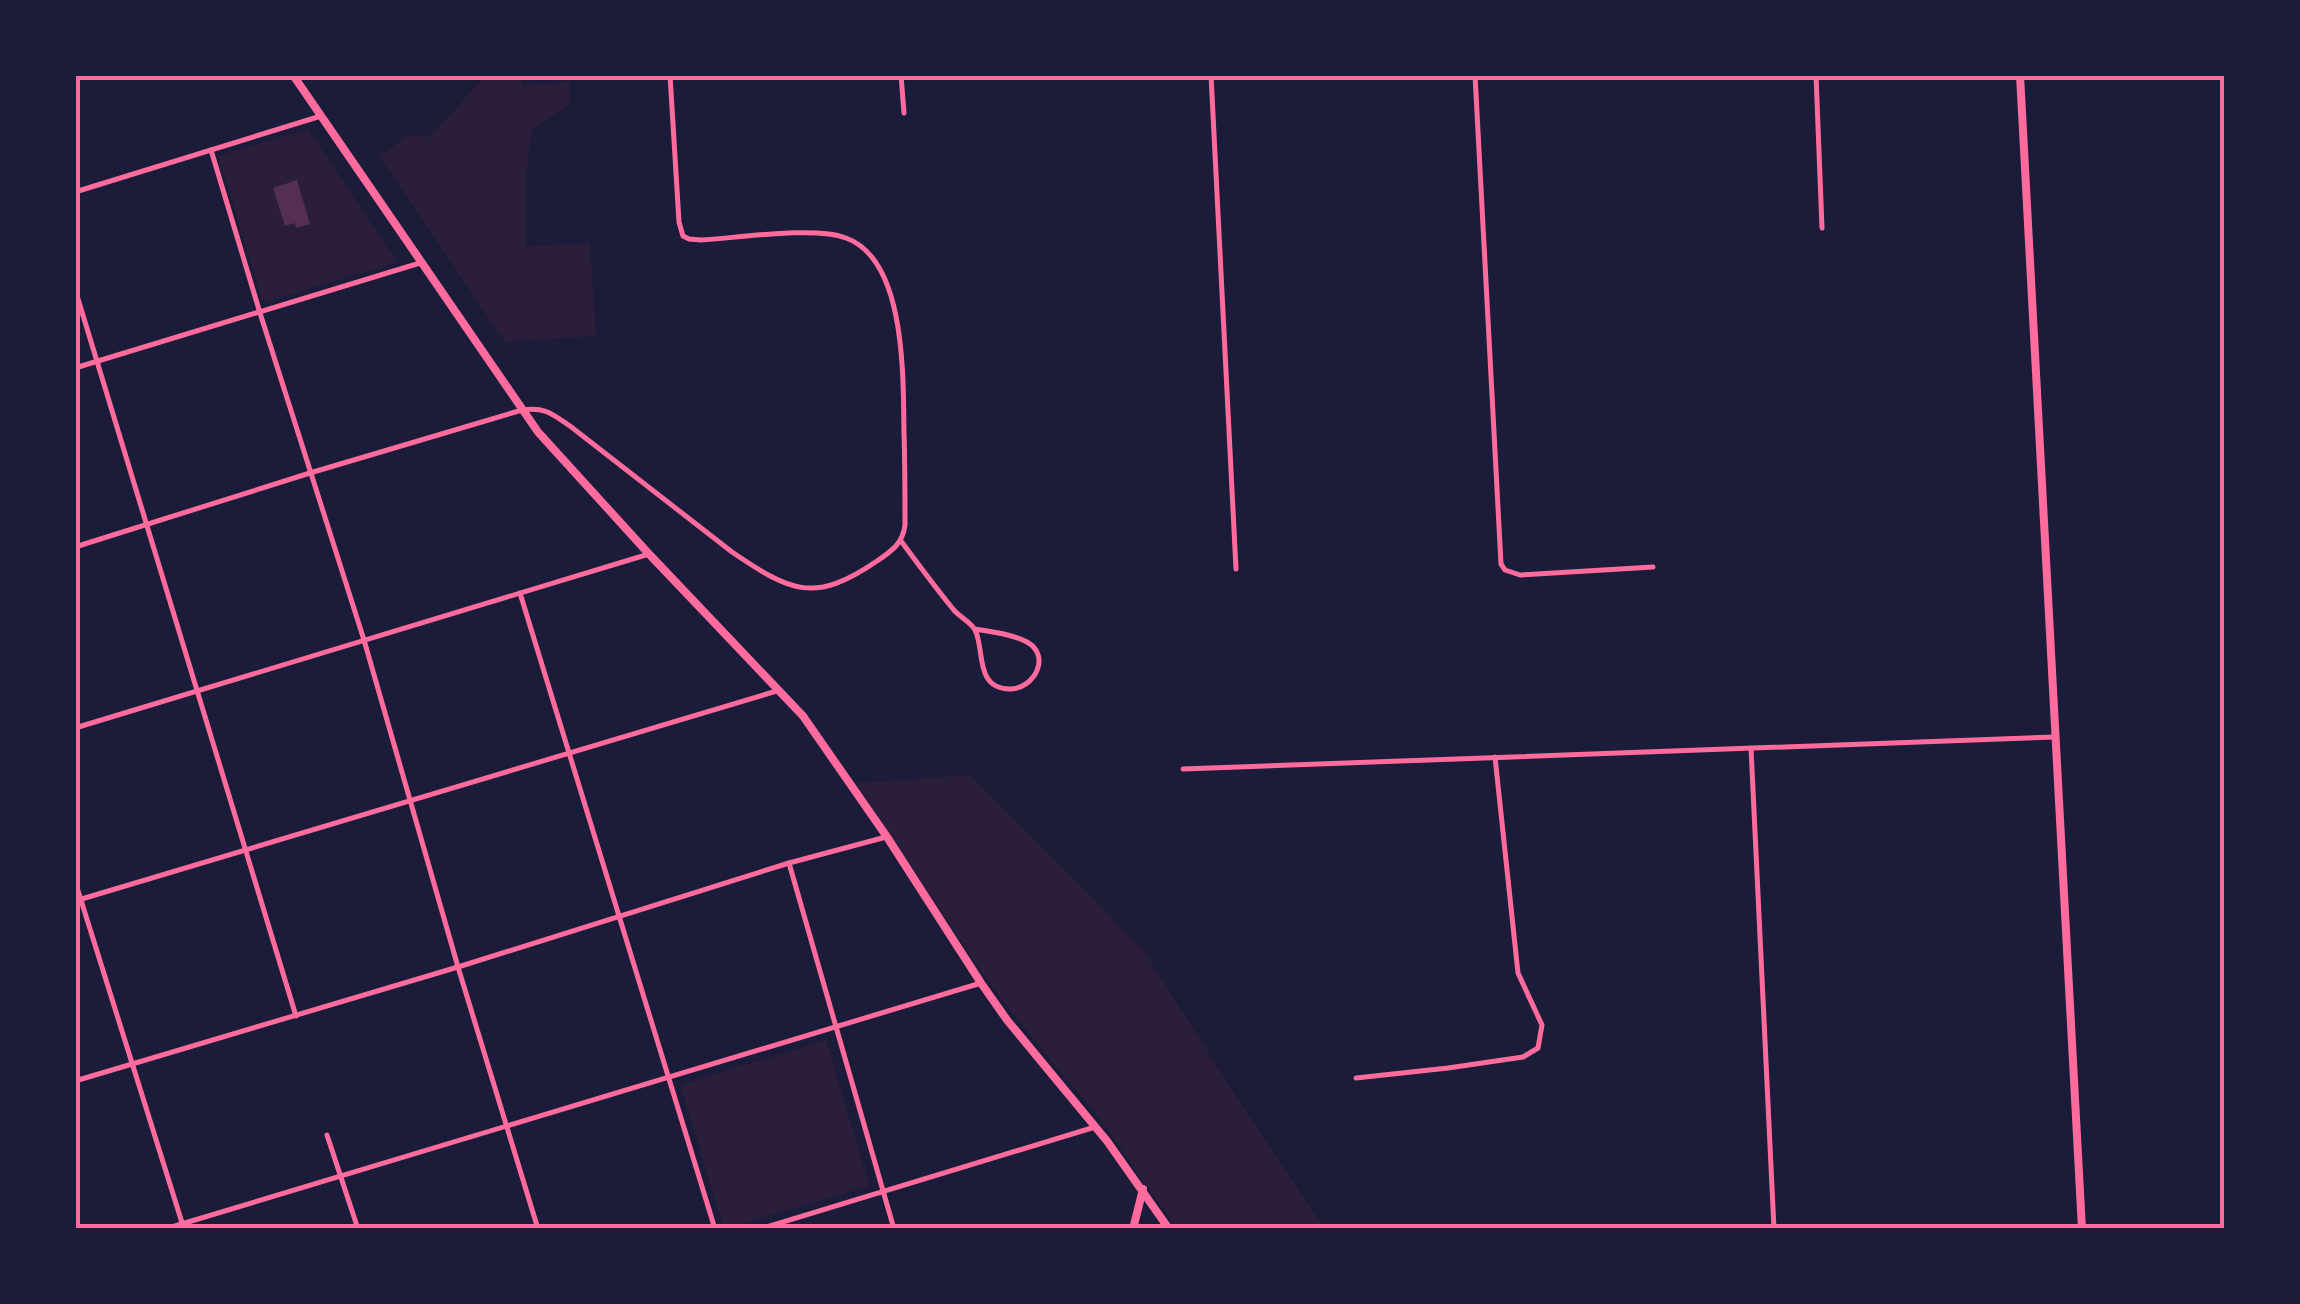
<svg xmlns="http://www.w3.org/2000/svg" width="2300" height="1304" viewBox="0 0 2300 1304" font-family="'Libre Baskerville',serif">
<style>
.green{fill:#2a1e3b}
.building{fill:#542f53}
.lines{fill:none;stroke-linecap:round;stroke-linejoin:round}
.minor{stroke:#ff6b9d;stroke-width:5}
.tertiary{stroke:#ff6b9d;stroke-width:8}
.secondary{stroke:#ff6b9d;stroke-width:8}
.neatline{fill:none;stroke:#ff6b9d;stroke-width:4}
</style>
<rect width="100%" height="100%" fill="#1b1b3a"/>
<g class="green">
<path d="M486,75h35l1,10 48,-3v23l-38,24 -6,51 1,66 63,-3 6,93 -91,6 -126,-186 30,-21 21,2z"/>
<path d="M308,129l89,133 -134,41 -45,-147z"/>
<path d="M971,775l173,176 94,148 87,130h-148l-83,-118 -40,-46 -65,-82 -134,-200z"/>
<path d="M826,1040l44,146 -146,43 -44,-144z"/>
</g>
<path class="building" d="M297,180l13,44 -14,4 -1,-5 -10,3 -12,-38z"/>
<g class="lines">
<g class="minor">
<path d="M901,75l3,38"/>
<path d="M1211,75l25,494"/>
<path d="M1475,75l26,489 4,6 15,5 133,-8"/>
<path d="M1816,75l6,153"/>
<path d="M211,150l49,163 104,327 94,327 80,262"/>
<path d="M75,192l246,-76"/>
<path d="M75,289l221,727"/>
<path d="M75,368l345,-105"/>
<path d="M901,541c17,23 34,46 52,68 5,7 18,13 22,21 10,18 -1,59 35,59 24,0 42,-33 17,-47 -15,-8 -35,-10 -52,-13"/>
<path d="M75,547l235,-74 212,-63c23,-3 29,3 48,16l162,126c59,40 82,52 145,9 15,-10 26,-18 28,-36 0,-31 0,-62 -1,-92 -1,-52 3,-173 -58,-195 -31,-12 -109,0 -145,2l-12,-1 -6,-3 -4,-14 -9,-147"/>
<path d="M520,593l195,636"/>
<path d="M75,728l574,-174"/>
<path d="M1751,748l23,481"/>
<path d="M1183,769l871,-32"/>
<path d="M789,863l105,366"/>
<path d="M75,881l109,348"/>
<path d="M75,901l705,-211"/>
<path d="M1356,1078l92,-10 75,-11 15,-9 4,-23 -24,-52 -23,-216"/>
<path d="M75,1081l383,-114 331,-104 97,-26"/>
<path d="M327,1135l31,94"/>
<path d="M165,1229l816,-246"/>
<path d="M760,1229l335,-102"/>
</g>
<g class="tertiary">
<path d="M293,75l245,357 111,122 154,162 84,121 94,146 26,37 100,121 62,88"/>
<path d="M1133,1229l10,-40"/>
</g>
<path class="secondary" d="M2020,75l62,1154"/>
</g>
<rect width="2300" height="1304" fill="none" stroke="#1b1b3a" stroke-width="155"/>
<rect x="78" y="78" width="2144" height="1148" class="neatline"/>
</svg>
